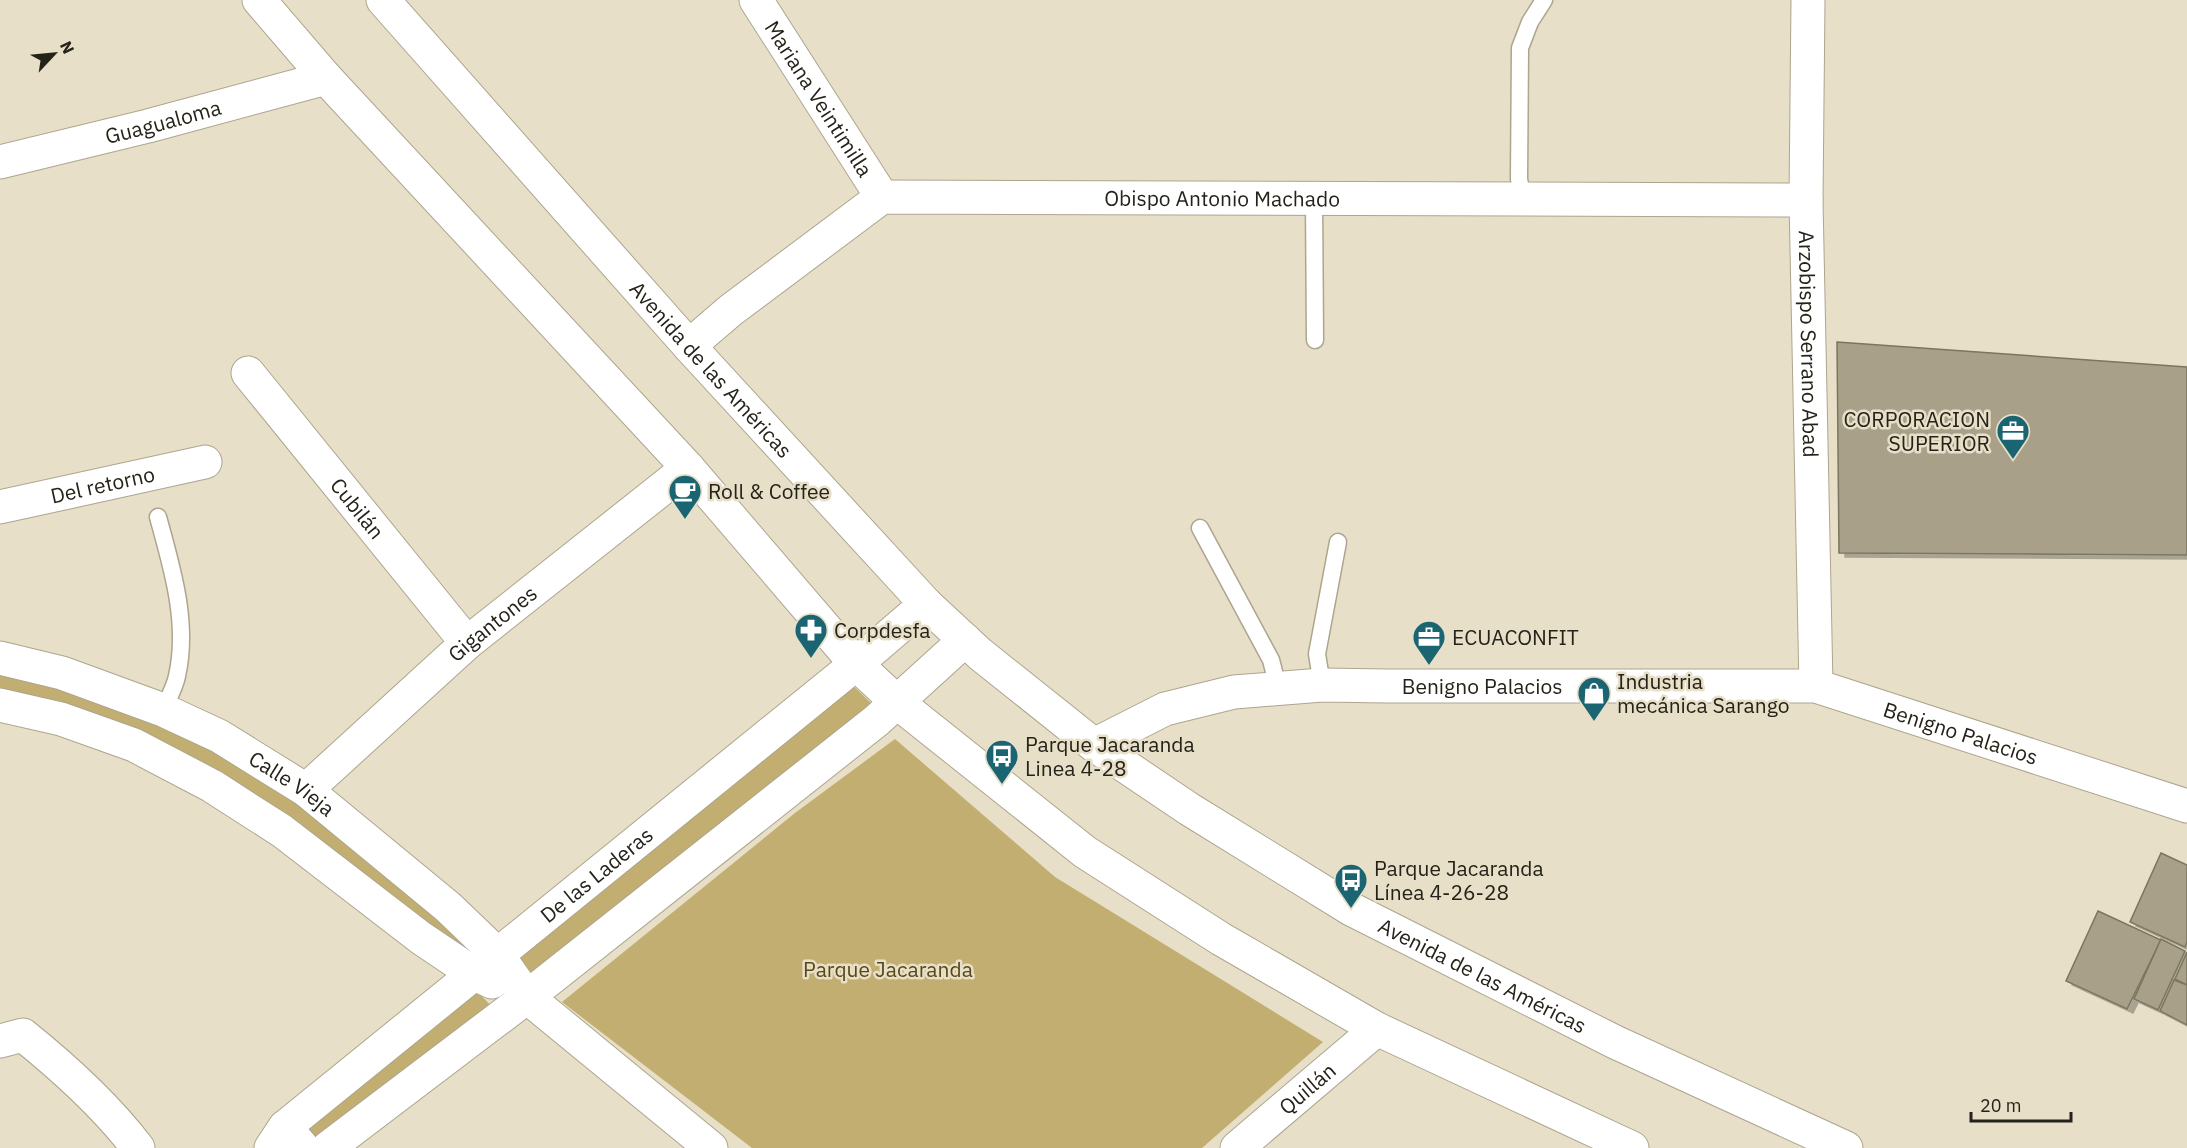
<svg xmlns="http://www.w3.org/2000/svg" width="2187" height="1148" viewBox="0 0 2187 1148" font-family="'IBM Plex Sans',sans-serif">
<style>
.green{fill:#c2ae71}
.building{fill:#a8a089;stroke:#7c755f;stroke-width:1.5;filter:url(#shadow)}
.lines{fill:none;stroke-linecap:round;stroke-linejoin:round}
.service-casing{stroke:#ada58e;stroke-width:19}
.minor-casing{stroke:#ada58e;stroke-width:35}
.secondary-casing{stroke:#ada58e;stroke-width:35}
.primary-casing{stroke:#ada58e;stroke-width:35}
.service{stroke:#fff;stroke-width:16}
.minor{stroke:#fff;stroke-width:33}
.secondary{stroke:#fff;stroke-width:33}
.primary{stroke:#fff;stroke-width:33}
.labels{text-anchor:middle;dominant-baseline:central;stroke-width:5;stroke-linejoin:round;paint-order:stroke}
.street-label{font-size:21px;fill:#252219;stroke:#e7dfc7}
.poi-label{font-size:21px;fill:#252219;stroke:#e7dfc7;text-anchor:start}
.park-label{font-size:21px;fill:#594917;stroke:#e7dfc7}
</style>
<defs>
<filter id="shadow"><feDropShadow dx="6" dy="4" stdDeviation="0" flood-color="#0004"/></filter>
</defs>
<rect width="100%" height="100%" fill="#e7dfc7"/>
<g class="green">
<path d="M0,658l219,78 278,218 -24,19 -261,-187 -212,-81z"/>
<path d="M848,681l24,23 -335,275 -23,-26z"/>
<path d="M895,739l160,138 268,165 -121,106h-450l-190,-146 233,-189z"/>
<path d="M470,984l25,26 -179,138 -20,-20z"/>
</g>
<g class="building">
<path d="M1837,342l350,25v188l-348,-2z"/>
<path d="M2161,853l26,12v77l-2,5 -55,-25z"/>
<path d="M2098,911l63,29 -34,69 -61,-28z"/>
<path d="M2161,939l24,12 -27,59 -24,-11z"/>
<path d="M2187,952v33l-12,-6z"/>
<path d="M2174,980l13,5v40l-27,-14z"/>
</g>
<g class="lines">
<defs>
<g id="service">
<path d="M1314,199l1,141"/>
<path d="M1523,200l-4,-21 1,-131 10,-26 14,-22"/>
<path d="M158,517c14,51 31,106 19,159 -2,11 -9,23 -14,34"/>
<path d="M1200,528l71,132 7,27"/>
<path d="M1322,685l-5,-31 21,-112"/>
</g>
<g id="minor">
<path id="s1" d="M756,0l126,197"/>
<path id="s2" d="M1808,0l-2,200 10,486"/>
<path id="s3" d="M0,162l148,-36 178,-48"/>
<path id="s4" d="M689,346l42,-36 151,-113 924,3"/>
<path id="s5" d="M248,373l219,270"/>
<path id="s6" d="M0,507l205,-45"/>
<path id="s7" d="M1094,745l71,-36 69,-17 88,-7 65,1h429l371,120"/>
<path id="s8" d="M306,790l161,-147 221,-175"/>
<path d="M527,997l184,151"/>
<path d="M0,1041l23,-6c41,33 83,71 115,113"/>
<path d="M285,1127l18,21"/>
<path id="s9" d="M1237,1148l140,-119"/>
</g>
<g id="secondary">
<path id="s10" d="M0,658l62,15 101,37 56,26 87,54 142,117 49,47 30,43"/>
<path d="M0,705l61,14 73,26 78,41 70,45 139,107 52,35 19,9"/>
<path id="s11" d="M271,1148l14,-21 571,-463 70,-60"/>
<path d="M328,1148l199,-151 349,-276 89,-81"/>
</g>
<g id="primary">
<path d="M259,0l67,78 362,390 168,196 42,39 187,149 136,87 156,90 255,119"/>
<path id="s12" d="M383,0l306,346 237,258 54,50 114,91 95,64 162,100 264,133 231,106"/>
</g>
</defs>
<use href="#service" class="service-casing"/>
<use href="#minor" class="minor-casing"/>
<use href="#secondary" class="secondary-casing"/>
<use href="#primary" class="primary-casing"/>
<use href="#service" class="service"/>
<use href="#minor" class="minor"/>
<use href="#secondary" class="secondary"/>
<use href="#primary" class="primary"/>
</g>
<defs>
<symbol id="office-pin" viewBox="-11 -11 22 30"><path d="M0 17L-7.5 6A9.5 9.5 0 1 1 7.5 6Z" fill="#1b6472" stroke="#e7dfc7"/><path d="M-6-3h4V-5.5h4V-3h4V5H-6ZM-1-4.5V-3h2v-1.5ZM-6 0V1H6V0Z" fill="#fff"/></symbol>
<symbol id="cafe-pin" viewBox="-11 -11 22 30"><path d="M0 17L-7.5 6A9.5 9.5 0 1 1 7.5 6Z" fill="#1b6472" stroke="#e7dfc7"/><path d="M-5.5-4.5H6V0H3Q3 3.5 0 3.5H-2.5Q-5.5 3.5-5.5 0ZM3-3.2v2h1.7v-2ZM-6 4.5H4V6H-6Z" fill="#fff"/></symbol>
<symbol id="pharmacy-pin" viewBox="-11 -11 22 30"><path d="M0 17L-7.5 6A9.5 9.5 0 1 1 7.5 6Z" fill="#1b6472" stroke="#e7dfc7"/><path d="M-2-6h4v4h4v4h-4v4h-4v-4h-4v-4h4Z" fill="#fff"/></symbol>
<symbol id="shop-pin" viewBox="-11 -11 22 30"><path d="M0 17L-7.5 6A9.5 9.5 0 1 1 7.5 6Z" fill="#1b6472" stroke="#e7dfc7"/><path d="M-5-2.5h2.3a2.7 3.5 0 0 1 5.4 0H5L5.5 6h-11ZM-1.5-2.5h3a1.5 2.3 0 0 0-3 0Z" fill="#fff"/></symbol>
<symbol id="bus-pin" viewBox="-11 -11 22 30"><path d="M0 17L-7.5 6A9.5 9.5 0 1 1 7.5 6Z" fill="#1b6472" stroke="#e7dfc7"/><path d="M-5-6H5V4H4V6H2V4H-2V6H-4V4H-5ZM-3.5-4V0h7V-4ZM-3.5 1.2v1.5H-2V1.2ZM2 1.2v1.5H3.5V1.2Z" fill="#fff"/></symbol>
</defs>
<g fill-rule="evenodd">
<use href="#office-pin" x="1994" y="412" width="38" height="52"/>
<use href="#cafe-pin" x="666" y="472" width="38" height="52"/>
<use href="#pharmacy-pin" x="792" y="611" width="38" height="52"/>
<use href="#office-pin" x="1410" y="618" width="38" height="52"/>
<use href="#shop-pin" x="1575" y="674" width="38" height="52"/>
<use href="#bus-pin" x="983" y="737" width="38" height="52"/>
<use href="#bus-pin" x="1332" y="861" width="38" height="52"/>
</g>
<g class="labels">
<g class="street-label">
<text stroke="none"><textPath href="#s1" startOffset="117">Mariana Veintimilla</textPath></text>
<text stroke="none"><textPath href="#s3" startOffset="168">Guagualoma</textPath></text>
<text stroke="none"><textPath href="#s4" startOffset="584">Obispo Antonio Machado</textPath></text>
<text stroke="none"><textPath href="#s2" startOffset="344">Arzobispo Serrano Abad</textPath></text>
<text stroke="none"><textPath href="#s12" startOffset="494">Avenida de las Américas</textPath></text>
<text stroke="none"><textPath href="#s6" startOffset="105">Del retorno</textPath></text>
<text stroke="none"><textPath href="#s5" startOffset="174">Cubilán</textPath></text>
<text stroke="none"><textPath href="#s8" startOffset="250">Gigantones</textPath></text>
<text stroke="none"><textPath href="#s7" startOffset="399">Benigno Palacios</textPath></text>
<text stroke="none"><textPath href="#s7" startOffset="885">Benigno Palacios</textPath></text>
<text stroke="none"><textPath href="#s10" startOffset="320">Calle Vieja</textPath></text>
<text stroke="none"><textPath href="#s11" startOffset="426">De las Laderas</textPath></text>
<text stroke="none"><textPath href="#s12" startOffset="1484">Avenida de las Américas</textPath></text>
<text stroke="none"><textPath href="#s9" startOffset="92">Quillán</textPath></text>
</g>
<g class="poi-label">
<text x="1990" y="419" text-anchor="end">CORPORACION<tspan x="1990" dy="24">SUPERIOR</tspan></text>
<text x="708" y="491">Roll &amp; Coffee</text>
<text x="834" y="630">Corpdesfa</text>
<text x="1452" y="637">ECUACONFIT</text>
<text x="1617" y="681">Industria<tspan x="1617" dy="24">mecánica Sarango</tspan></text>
<text x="1025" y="744">Parque Jacaranda<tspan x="1025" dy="24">Linea 4-28</tspan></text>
<text x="1374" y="868">Parque Jacaranda<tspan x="1374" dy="24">Línea 4-26-28</tspan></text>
</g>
<g class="park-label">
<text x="888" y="969">Parque Jacaranda</text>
</g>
</g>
<g transform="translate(54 54) rotate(64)" stroke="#e7dfc7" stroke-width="4.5" paint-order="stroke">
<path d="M0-4.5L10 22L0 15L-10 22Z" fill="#252219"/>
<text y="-9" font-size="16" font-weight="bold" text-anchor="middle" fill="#252219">N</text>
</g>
<path d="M1971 1112v9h100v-9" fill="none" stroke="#252219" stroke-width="3"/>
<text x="1980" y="1112" font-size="18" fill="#252219" stroke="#e7dfc7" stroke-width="4.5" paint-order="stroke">20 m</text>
</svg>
